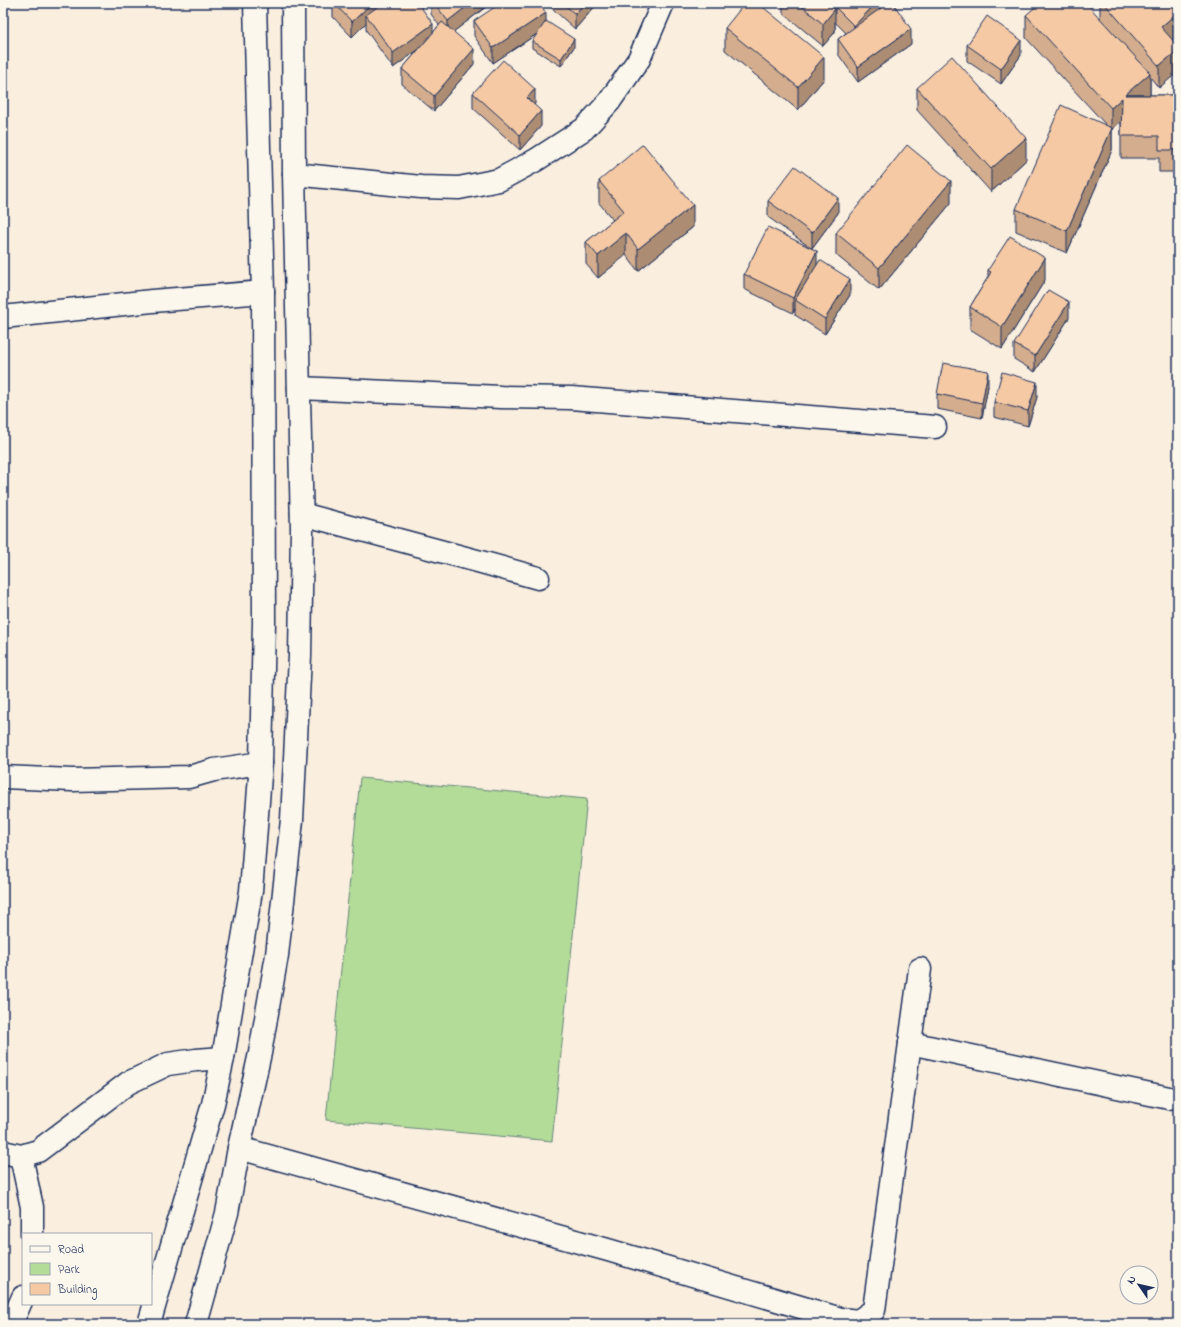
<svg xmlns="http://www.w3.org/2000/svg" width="1181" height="1327" viewBox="0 0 1181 1327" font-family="'Indie Flower',sans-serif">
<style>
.green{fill:#b3dc98;stroke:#67867b}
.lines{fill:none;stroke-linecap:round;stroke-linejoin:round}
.minor-casing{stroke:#1b2f5e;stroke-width:25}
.major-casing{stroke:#1b2f5e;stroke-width:25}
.minor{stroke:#fbf7ec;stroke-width:22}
.major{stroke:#fbf7ec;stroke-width:22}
.wall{fill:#d3ad8d;stroke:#1b2f5e}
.shaded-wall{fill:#ac8d73;stroke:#1b2f5e}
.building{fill:#f5c9a4;stroke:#1b2f5e}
</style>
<rect width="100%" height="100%" fill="#faeede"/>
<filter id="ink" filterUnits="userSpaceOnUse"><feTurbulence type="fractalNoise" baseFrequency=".025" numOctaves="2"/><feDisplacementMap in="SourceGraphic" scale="8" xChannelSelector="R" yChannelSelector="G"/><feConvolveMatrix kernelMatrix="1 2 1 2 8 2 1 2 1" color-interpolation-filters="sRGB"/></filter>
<g filter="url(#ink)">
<path class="green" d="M360,778l227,21 -35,342 -226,-21z"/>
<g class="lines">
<defs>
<g id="minor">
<path d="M294,174l127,13 38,1 40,-8 37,-20 48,-31 25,-27 30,-43 24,-56"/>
<path d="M3,317l149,-16 111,-9"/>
<path d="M299,388l202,9 70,1 364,29"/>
<path d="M302,514l179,48 57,16"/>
<path d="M3,777l69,3 117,-3 25,-7 47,-7"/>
<path d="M910,1043l259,55"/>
<path d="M239,1148l369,102 233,69 17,2 16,-11 46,-341"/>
<path d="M3,1152l18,4 17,-5 90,-68 40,-19 28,-4 27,-2"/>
<path d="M21,1156l11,51v27"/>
<path d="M11,1324l12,-27"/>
</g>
<g id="major">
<path d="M149,1324l64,-220 10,-46 28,-167 10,-128 3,-141 -1,-330 -8,-289"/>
<path d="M196,1324l31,-111 12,-65 21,-95 17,-98 15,-135 8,-164 2,-128 -8,-354 -1,-171"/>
</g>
</defs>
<use href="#minor" class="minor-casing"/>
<use href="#major" class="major-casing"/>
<use href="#minor" class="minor"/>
<use href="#major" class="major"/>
</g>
<g class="wall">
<path d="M333,3h85l15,30 6,-8 -8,-11v-6l-4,-5h64l-38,29 21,32 -40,47 -32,-27v-15l17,-20 -26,19 -27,-38v-7l-14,14 -19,-20z"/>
<path d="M546,3h52l-23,26z"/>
<path d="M783,3h97v6l31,35 -53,38 -20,-28v-15l8,-6 -11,-11v10l-12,14 -40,-33z"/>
<path d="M1100,3h71l7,9v23l-6,5 -13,48 -9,-11v18h28v77h-19v-14h-38v-37l-9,8v21l-45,103 -51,-22v-22l90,-84 -80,-87v-23l74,4z"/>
<path d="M474,21h72l28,26 -13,19 -29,-18v-7l5,-7 -44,29 -19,-27z"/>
<path d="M725,28l99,51 -26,31 -73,-60z"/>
<path d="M967,45l54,10 -20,29 -34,-23z"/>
<path d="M917,88l109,72 -35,32 -74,-82z"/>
<path d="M473,93l62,11 -1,1 7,21 -21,24 -47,-42z"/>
<path d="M599,181l94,46 -55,44 -12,-16 -28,23 -12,-14v-22l27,-22 -14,-17z"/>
<path d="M768,201l70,12 -26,35 5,18 33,29 -25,39 -30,-19v-6l-2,4 -49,-24v-15l67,-26 -43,-31z"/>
<path d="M951,203l-72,87 -43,-35v-22z"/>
<path d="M988,270l57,10 -43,69 -32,-20v-22l18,-30z"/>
<path d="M1069,318l-34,54 -21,-13v-15z"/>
<path d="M988,386l-6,32 -45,-9v-15z"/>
<path d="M1037,397l-9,29 -34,-9v-15z"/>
</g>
<g class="shaded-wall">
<path d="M372,3h15l-21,12v8l-14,14v-15z"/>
<path d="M471,3h20l-43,33v-15z"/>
<path d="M585,3h13l-23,26v-15z"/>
<path d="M876,3h4v11l-26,27v-15z"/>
<path d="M835,9v23l-12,14v-22z"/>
<path d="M1178,12v23l-17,14v-22z"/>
<path d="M546,13v15l-53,35v-15z"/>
<path d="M433,24v15l-40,29v-15z"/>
<path d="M911,29v15l-53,38v-15z"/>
<path d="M574,39v8l-13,19v-7z"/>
<path d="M1021,40v15l-20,29v-15z"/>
<path d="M474,49v15l-40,47v-15z"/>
<path d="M1178,50v22l-19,16v-22z"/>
<path d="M824,57v22l-26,31v-23z"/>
<path d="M1150,73v22h-25z"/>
<path d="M535,89v15l-8,9v-15z"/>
<path d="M1122,98v23l-10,8v21l-45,103v-22l44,-101v-22z"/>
<path d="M541,111v15l-21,24v-15z"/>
<path d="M1026,138v22l-35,32v-23z"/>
<path d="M951,181v22l-72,87v-22z"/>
<path d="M838,198v15l-26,35v-15z"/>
<path d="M693,205v22l-55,44v-22z"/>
<path d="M626,233v22l-28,23v-22z"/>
<path d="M817,251v15l-22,34v9l-2,4v-15z"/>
<path d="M1045,258v22l-43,69v-22z"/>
<path d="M850,279v16l-25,39v-15z"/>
<path d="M1069,302v16l-34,54v-16z"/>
<path d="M988,371v15l-6,32v-15z"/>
<path d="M1037,382v15l-9,29v-15z"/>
</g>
<g class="building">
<path d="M334,3h38l-20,19z"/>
<path d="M383,3h35l15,21 -40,29 -27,-38z"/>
<path d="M434,3h37l-23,18z"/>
<path d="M501,3h38l7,10 -53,35 -19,-27z"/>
<path d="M563,3h22l-10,11z"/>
<path d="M745,3h13l66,54 -26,30 -73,-59z"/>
<path d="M798,3h29l8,6 -12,15z"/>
<path d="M831,3h45l-22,23z"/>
<path d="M888,3h5l18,26 -53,38 -20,-28z"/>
<path d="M1040,3h46l64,70 -25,22h53v55h-19v-14h-38l1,-38 -11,10 -85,-93z"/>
<path d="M1104,3h67l7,9 -17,15 17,19v4l-19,16z"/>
<path d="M987,16l34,24 -20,29 -34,-24z"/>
<path d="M546,21l28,18 -13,20 -29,-18z"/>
<path d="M442,22l32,27 -40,47 -32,-27z"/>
<path d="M952,56l74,82 -35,31 -74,-81z"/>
<path d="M503,60l32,29 -8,9 14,13 -21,24 -47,-42z"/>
<path d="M1061,105l51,23 -45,103 -51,-22z"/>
<path d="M643,144l50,61 -55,44 -12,-16 -28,23 -12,-14 38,-31 -25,-30z"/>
<path d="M907,145l44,36 -72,87 -43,-35z"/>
<path d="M795,166l43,32 -26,35 -44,-32z"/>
<path d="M768,227l49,24 -24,47 -49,-24z"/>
<path d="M1010,236l35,22 -43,69 -32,-20 21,-35 -3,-2z"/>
<path d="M820,260l30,19 -25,40 -30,-19z"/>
<path d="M1048,290l21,12 -34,54 -21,-12z"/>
<path d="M943,363l45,8 -6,32 -45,-9z"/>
<path d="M1002,372l35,10 -9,29 -34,-9z"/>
</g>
</g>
<rect width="1181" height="1327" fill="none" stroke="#fbf7ec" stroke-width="16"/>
<rect x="8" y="8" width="1165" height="1311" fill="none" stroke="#1b2f5e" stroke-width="1.5" filter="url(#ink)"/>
<rect x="22" y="1233" width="130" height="72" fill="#fbf7ec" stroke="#a1a7b3"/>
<rect x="30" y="1246" width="20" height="6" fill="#fbf7ec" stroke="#a1a7b3"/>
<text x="58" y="1253" font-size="12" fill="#1b2f5e">Road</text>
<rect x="30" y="1263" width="20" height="12" fill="#b3dc98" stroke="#a1a7b3"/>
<text x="58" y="1273" font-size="12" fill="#1b2f5e">Park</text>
<rect x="30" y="1283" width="20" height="12" fill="#f5c9a4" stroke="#a1a7b3"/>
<text x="58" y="1293" font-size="12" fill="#1b2f5e">Building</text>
<g transform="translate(1139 1285) rotate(304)"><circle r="19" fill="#fbf7ec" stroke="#a1a7b3"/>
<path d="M0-3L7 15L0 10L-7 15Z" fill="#1b2f5e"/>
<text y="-6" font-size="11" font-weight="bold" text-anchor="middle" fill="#1b2f5e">N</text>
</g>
</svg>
